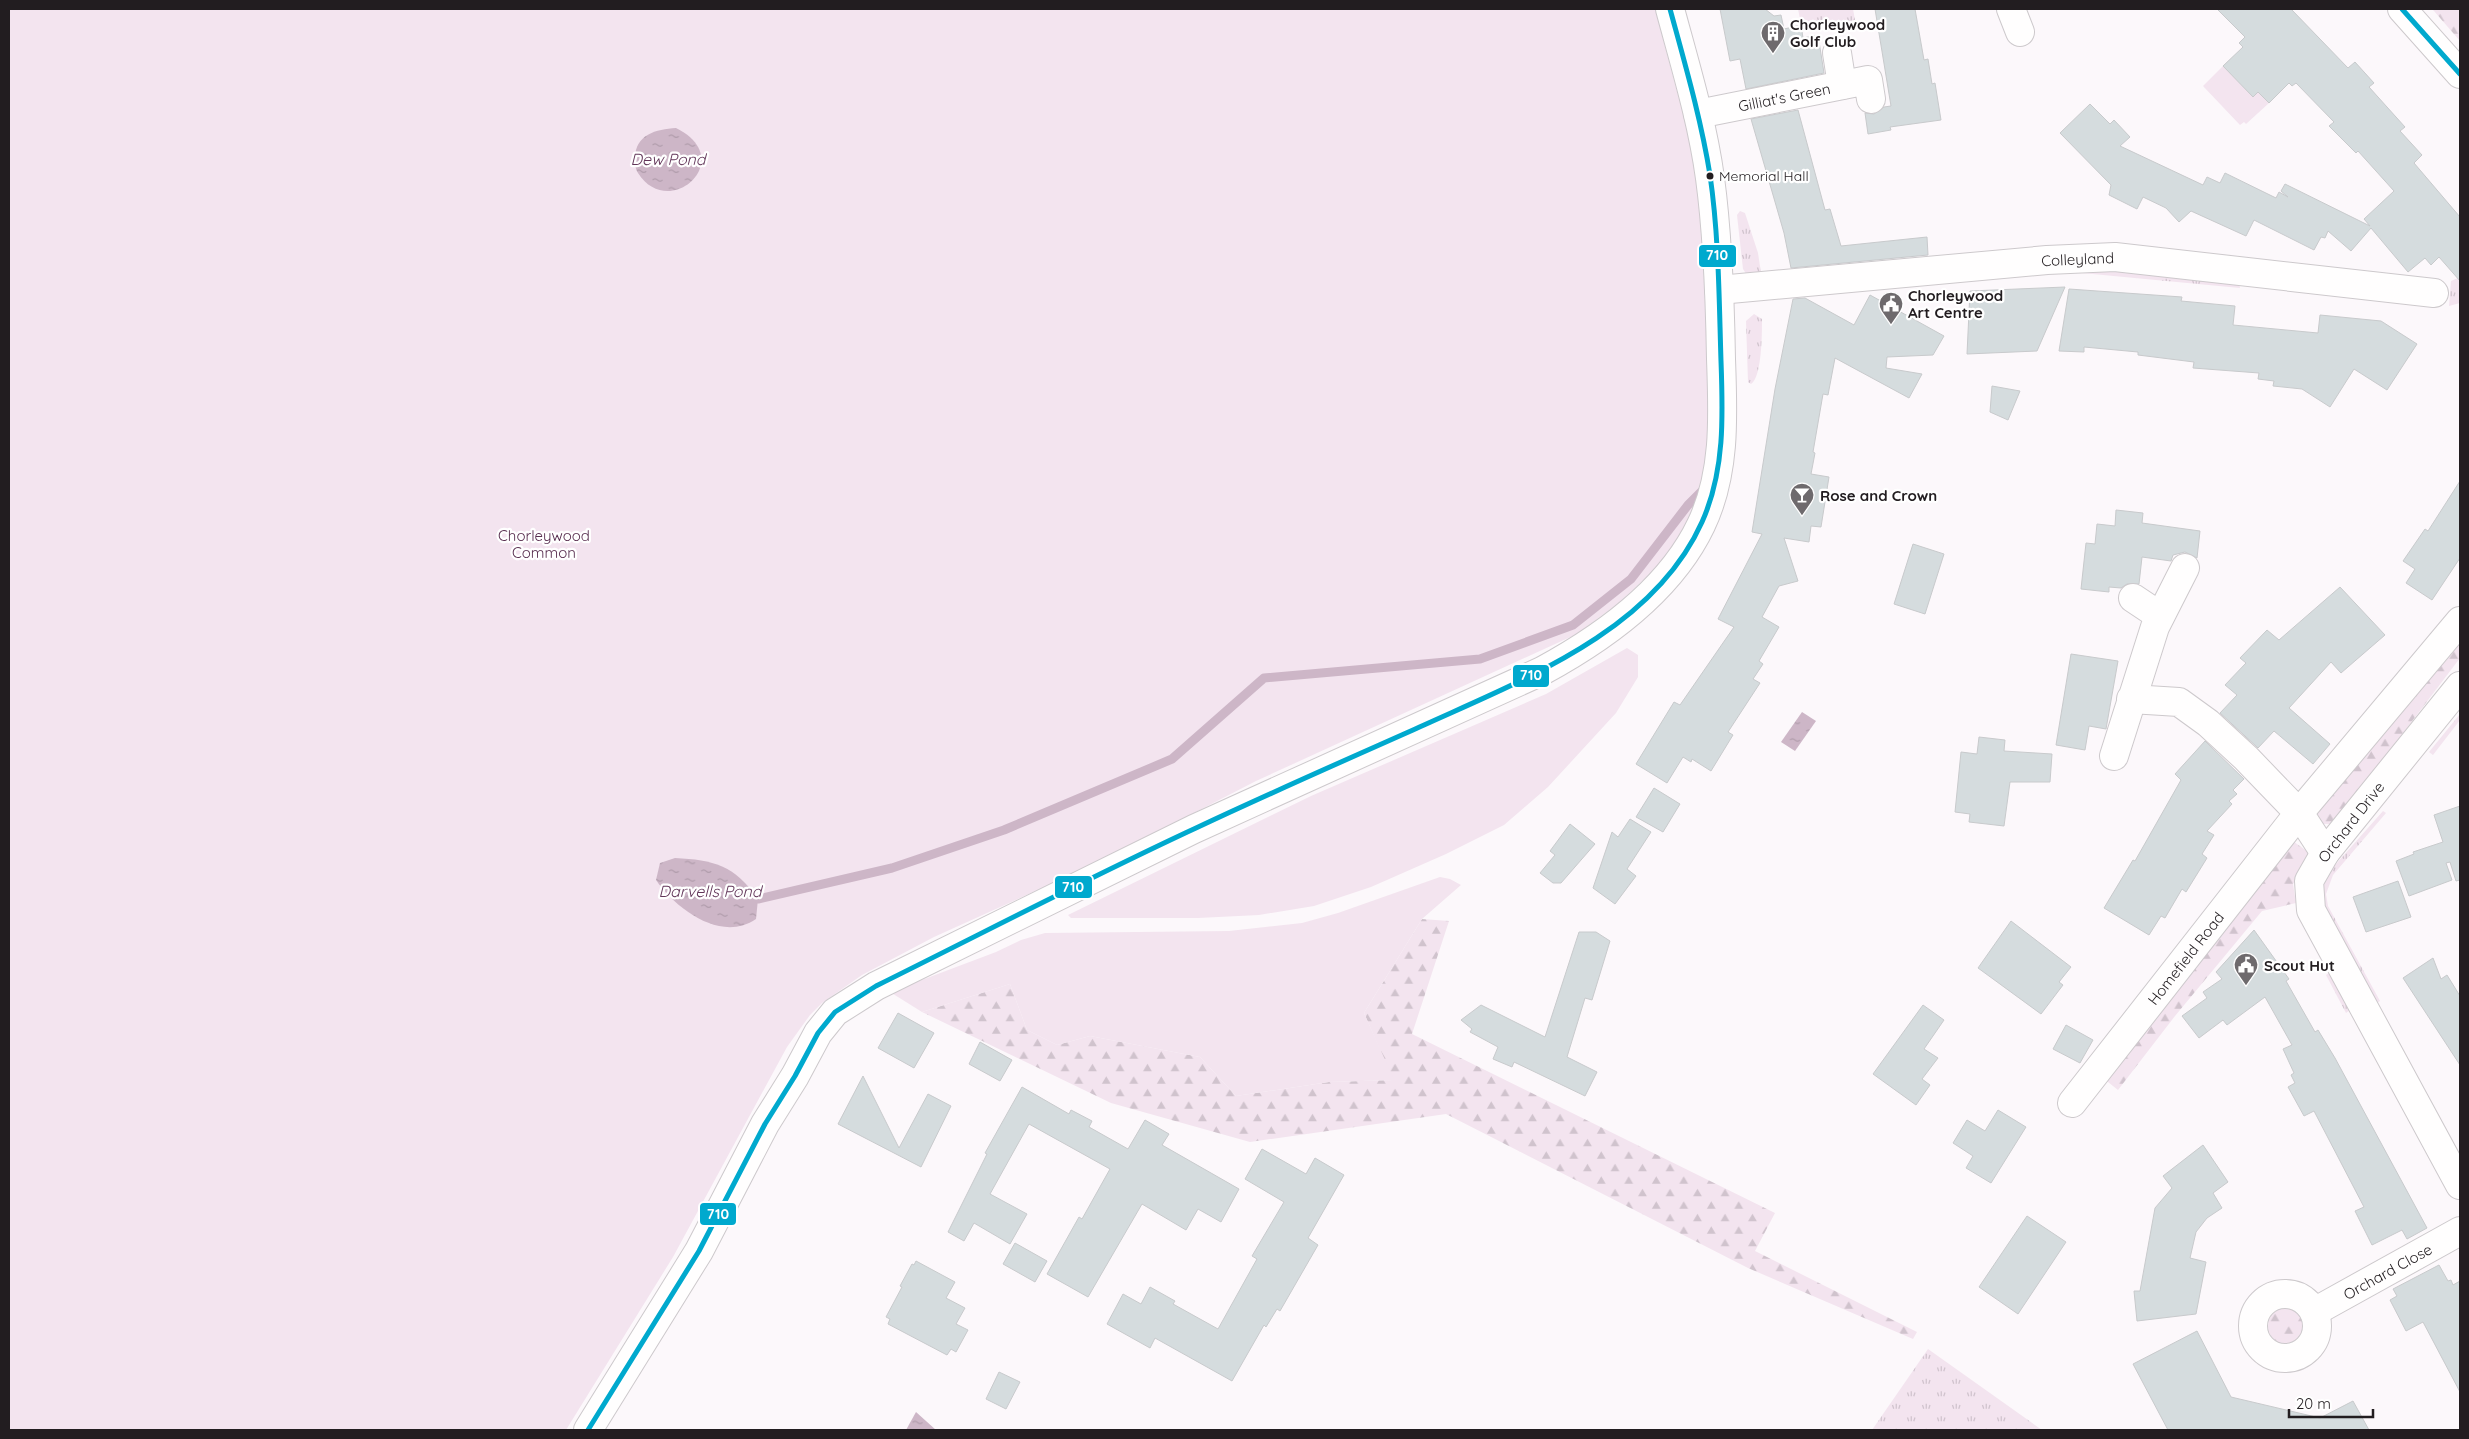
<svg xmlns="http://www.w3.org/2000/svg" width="2469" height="1439" viewBox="0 0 2469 1439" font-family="Quicksand,sans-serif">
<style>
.grass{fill:url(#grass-tufts)}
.forest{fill:url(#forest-firs)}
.green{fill:#f3e4ef}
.water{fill:url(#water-ripples)}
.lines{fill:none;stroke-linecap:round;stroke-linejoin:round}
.stream{stroke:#cdb6c7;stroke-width:9}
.building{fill:#d5dcde;stroke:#c8cacc}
.minor-casing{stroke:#cdc9cc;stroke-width:30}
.minor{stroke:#fffefe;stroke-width:28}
.bus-1-casing{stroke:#fff;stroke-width:9}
.bus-1{stroke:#00a9ce;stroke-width:5}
.bus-dot{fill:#221d20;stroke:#fff;stroke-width:2}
.labels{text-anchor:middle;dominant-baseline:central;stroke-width:4.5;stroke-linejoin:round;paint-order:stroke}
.bus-label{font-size:14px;fill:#221d20;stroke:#fff;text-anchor:start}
.poi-label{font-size:15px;font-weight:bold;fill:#221d20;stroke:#fff;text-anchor:start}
.street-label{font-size:15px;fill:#221d20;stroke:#fff}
.park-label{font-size:15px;fill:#582d4f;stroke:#fff}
.water-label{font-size:16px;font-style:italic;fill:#623659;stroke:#fff}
.line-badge{stroke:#fff;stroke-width:2}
.badge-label{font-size:14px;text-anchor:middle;font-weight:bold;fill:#fff}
</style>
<defs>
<pattern id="grass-tufts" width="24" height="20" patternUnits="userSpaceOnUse" patternTransform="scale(1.25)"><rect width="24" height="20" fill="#f3e4ef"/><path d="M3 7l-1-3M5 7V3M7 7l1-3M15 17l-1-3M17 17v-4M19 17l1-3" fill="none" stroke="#d0c3cd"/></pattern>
<pattern id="forest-firs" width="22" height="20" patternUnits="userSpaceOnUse" patternTransform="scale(1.25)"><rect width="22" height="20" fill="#f3e4ef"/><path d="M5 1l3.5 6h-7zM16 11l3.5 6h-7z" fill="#d0c3cd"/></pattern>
<pattern id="water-ripples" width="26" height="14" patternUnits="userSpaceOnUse" patternTransform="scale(1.25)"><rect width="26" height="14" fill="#cdb6c7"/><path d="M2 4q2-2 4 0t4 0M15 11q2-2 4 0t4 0" fill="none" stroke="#b09cab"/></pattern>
</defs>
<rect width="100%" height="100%" fill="#fcf8fb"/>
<g class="grass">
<path d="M1798,9h55l2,11 -53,9z"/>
<path d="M1740,211l5,2 13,40 3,20 -14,2 -4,-6 -6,-54z"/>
<path d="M2085,269l153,11 2,8 -158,-15z"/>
<path d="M2460,277v26l-11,3 2,-25z"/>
<path d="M1754,314l8,5c0,13 0,58 -11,65l-3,-2 -2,-61z"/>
<path d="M2460,714v6l-27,35 -4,-3z"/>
<path d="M2383,811l3,2 -53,62 -7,19 2,12 52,95 -3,2 -53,-96 -1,-22 5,-12z"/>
<path d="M2330,972l20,38 -4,3 -20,-38z"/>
<path d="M1928,1349l114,81h-170z"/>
</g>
<g class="forest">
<path d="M2432,9l28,1v31l-26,-30z"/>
<path d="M2460,637v21l-126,166h-11l-9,-12z"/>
<path d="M2290,839l21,15 -18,30 3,19 -34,8 -87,105 -57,74 -15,-12z"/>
<path d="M1422,919l27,2 -37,113 363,179 -20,38 162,81 -4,7 -165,-71 -302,-154 -196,28 -139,-39 -189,-91 88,-28 17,46 30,15 33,-9 110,21 36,39 93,-14 64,-2 -29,-67z"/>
<circle cx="2286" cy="1326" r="18"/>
</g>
<g class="green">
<path d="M9,9h1646l24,90 12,36 10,75 9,210 -4,44 -6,26 -16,44 -27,33 -37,35 -43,32 -321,147 -163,84 -159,72 -72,38 -40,28 -12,12 -23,32 -114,210 -107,173h-557z"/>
<path d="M2223,66l30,31 5,-5 11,11 -23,21 -2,-2 -4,3 -37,-39z"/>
<path d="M1627,648l11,7v22l-22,36 -68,74 -44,38 -58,29 -75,33 -57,19 -55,9 -61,3h-127l-3,-3 243,-119 235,-102z"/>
<path d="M1440,877l10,2 11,6 -39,34 -58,94 30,67 -65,2 -93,14 -36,-39 -110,-21 -33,9 -30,-15 -17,-46 -88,28 -32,-20 106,-40 25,-12 24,-7 184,-2 73,-8 36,-10z"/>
</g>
<g class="water">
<path d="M676,128c63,31 -7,94 -38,45 -3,-5 -3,-9 -3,-15 0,-23 21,-29 41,-30z"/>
<path d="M1802,712l14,9 -21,30 -14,-9z"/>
<path d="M675,858c39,2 59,7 83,41l-2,20c-35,24 -80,-10 -100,-39l4,-17z"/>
<path d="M916,1412l20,18h-30z"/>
</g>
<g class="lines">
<path class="stream" d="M758,899l134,-31 112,-38 168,-71 92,-81 216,-19 93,-34 58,-46 57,-74 16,-16"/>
</g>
<g class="building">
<path d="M1720,9h45l9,7 7,-1 3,14 17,-4 2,13 15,-3 6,38 -78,16 -6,-30 -10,2z"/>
<path d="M1875,9h40l9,51 4,-1 4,25 3,-1 6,37 -51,7 1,3 -23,4 -3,-21 9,1 10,-7 7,-1z"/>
<path d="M2217,9h74l57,59 7,-6 19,21 -5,4 36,40 -5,4 22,24 -8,8 46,54v64l-21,-24 -8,8 -6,-7 -17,14 -37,-44 -20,23 -23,-20 -3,7 -4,-1 -7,13 -60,-30 -8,16 -55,-25 -12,11 -13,-14 -23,-11 -6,12 -28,-14 2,-10 -51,-52 30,-29 20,20 4,-4 16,17 -10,9 83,39 4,-8 13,6 5,-10 51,25 3,-6 9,5 -7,-6 4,-7 85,42 -6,-7 30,-28 -36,-40 -2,2 -27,-27 5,-4 -38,-39 -4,3 -3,-3 -20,20 -11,-11 -5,5 -30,-31 20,-19 -4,-4 6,-6z"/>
<path d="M1798,110l27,100 5,-1 11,37 86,-9 1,18 -137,13 -7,-35 -33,-114z"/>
<path d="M2065,287l-28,64 -70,3 3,-63z"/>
<path d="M2069,289l113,8 -1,4 54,5 -2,19 85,8 2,-18 61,6 36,23 -30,46 -33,-21 -24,38 -28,-18 -29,-3 1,-5 -16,-2 1,-6 -66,-5 1,-6 -56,-7v-3l-54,-5v5l-25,-1z"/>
<path d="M1870,295l74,41 -11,19 -46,2 -1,11 36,6 -13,24 -74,-40 -7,37 -5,-1 -10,58 2,1 -4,21 18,3 -8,50 -10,-1 -2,16 -25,-4 14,43 -19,5 -17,31 17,10 -20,34 4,3 -10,15 7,4 -32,49 5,3 -22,36 -19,-12 -1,3 -8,-5 -16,26 -31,-19 38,-62 6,3 54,-78 -16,-8 44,-85 -10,-2 23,-143 18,-90 12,-1 49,27z"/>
<path d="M1992,386l28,5 -12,29 -18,-8z"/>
<path d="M2460,481v77l-28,42 -26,-17 9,-14 -12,-8 22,-32 3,2z"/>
<path d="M2116,510l27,3 -1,10 58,8 -3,27 -12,-6 -12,3 -2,6 -29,-4 -3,27h-12l-6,4 -12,-1v5l-28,-3 5,-46 9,1 2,-20 18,2z"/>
<path d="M1913,544l31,10 -19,60 -31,-10z"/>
<path d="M2340,587l45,48 -44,38 -10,-11 -42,46 41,36 -17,20 -39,-33 -16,17 -38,-35 17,-18 -12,-10 21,-22 -6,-5 27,-28 12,10z"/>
<path d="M2071,654l47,7 -12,68 -17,-3 -4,24 -29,-5z"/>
<path d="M1979,737l26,3 -1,11 48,3 -2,28h-40l-6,44 -35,-4 1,-8 -15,-2 6,-60 16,2z"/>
<path d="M2205,741l39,38 -11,11 4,4 -8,7 3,3 -25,27 7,4 -12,19 5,4 -21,34 -4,-3 -17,29 -4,-2 -12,19 -45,-27 29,-48 2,1 46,-81 -6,-6z"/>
<path d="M1654,788l26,16 -17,28 -27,-15z"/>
<path d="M2460,806v74l-4,1 -6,-19 -4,1 6,17 -43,16 -13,-35 18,-7 -1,-2 30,-10 -9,-27z"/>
<path d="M1630,819l21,13 -24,37 9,7 -21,28 -22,-16 19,-56 6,5z"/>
<path d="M1570,824l25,20 -34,39h-8l-13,-10 15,-18 -5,-4z"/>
<path d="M2398,881l13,36 -45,15 -13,-35z"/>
<path d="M2011,921l60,46 -12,15 4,3 -22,29 -63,-46z"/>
<path d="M2254,930l35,49 -3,2 29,51 3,-2 17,28 92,170 -20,11 -5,-9 -30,15 -17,-34 9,-4 -50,-96 -10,5 -16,-29 7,-4 -4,-8 3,-2 -11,-24 9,-4 -27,-48 -38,28 -4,-5 -24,18 -17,-22 25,-18 -4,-6 19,-13 -6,-7z"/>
<path d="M1579,932h17l14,9 -18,59 -7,-2 -18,59 30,15 -12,24 -71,-34 -2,5 -19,-8 5,-12 -28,-15 2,-3 -11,-9 20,-15 64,32z"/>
<path d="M2433,958l8,21 6,-4 13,21v69l-57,-87z"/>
<path d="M1923,1005l21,15 -20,29 14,9 -16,21 8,6 -14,20 -43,-31z"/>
<path d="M898,1013l36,20 -20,35 -36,-20z"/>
<path d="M2066,1025l27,15 -13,23 -27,-14z"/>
<path d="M980,1042l32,18 -12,21 -31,-17z"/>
<path d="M863,1076l36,72 29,-54 23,12 -30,61 -83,-43z"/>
<path d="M1022,1087l47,27 2,-4 21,11 -3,6 39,22 17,-29 24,14 -7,11 77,44 -18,33 -23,-13 -12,21 -44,-26 -54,93 -41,-23 32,-57 3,2 28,-50 -81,-45 -39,70 37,20 -17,30 -36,-21 -10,18 -16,-9 39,-78 -2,-1z"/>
<path d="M1998,1110l28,17 -35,56 -25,-15 7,-12 -20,-13 14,-23 18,11z"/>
<path d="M2203,1145l25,37 -15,11 9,15 -15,10 -11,14 -6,26 16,4 -10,52 -59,7 -3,-30h6l15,-83 17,-20 -9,-12z"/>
<path d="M1262,1149l44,25 9,-16 29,17 -36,63 10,7 -38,66 -3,-2 -11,18 -2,-2 -32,56 -77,-43 -5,10 -43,-24 16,-30 18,10 9,-17 25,14 -2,3 45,25 39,-70 -5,-3 32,-54 -39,-23z"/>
<path d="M2027,1216l39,26 -48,72 -39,-27z"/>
<path d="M1015,1243l32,18 -12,21 -32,-18z"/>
<path d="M916,1261l39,21 -9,16 19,10 -9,16 12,6 -12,22 -5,-3 -4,6 -59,-31 2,-5 -4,-2 16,-30 -2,-1 12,-22 2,1z"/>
<path d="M2439,1265l9,16 3,-1 2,5 7,-4v111l-37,-70 -17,9 -16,-31 7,-4 -4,-7z"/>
<path d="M2197,1331l34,66 89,21 33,-17 16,29h-201l-35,-66z"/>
<path d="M999,1372l21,10 -14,27 -20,-10z"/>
</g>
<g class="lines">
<defs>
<g id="minor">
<path d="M2011,9l9,23"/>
<path d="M2402,9l58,65"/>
<path d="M1837,53l5,32"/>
<path id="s1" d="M1698,114l170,-34 3,19"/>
<path id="s2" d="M1719,290l328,-30 68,-3 319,36"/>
<path d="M2133,598l27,18"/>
<path d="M2460,686l-135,167 -16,28 2,29 149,275"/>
<path d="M2131,699l48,3 29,21 38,35 53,55 26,40"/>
<path d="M2114,756l41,-129 30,-59"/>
<path id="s3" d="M2072,1103l227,-290 161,-192"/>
<circle cx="2285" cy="1326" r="32"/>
<path id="s4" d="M2314,1312l146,-81"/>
<path d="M588,1430l111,-179 66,-127 30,-48 23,-43 17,-21 41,-26 318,-157 348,-158c61,-33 128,-81 159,-146 25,-52 22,-110 20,-166 -1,-60 -3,-122 -11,-181 -8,-58 -25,-113 -40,-169"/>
</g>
</defs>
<use href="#minor" class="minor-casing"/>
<use href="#minor" class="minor"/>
<defs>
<g id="bus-1">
<path d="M2402,9l58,65"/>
<path d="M588,1430l111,-179 66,-127 30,-48 23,-43 17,-21 41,-26c107,-53 212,-108 320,-158 72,-34 145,-66 217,-98 104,-48 239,-96 289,-208 23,-51 21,-107 19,-161 -2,-62 -2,-124 -11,-186 -9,-56 -25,-111 -40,-166"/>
</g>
</defs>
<use href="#bus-1" class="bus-1-casing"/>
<use href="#bus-1" class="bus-1"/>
</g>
<defs>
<symbol id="building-pin" viewBox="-11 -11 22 30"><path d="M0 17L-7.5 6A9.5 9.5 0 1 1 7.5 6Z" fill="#6e6a6d" stroke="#fff"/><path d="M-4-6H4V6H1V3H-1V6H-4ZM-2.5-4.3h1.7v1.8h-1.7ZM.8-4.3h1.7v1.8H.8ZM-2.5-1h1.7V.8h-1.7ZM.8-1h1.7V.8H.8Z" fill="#fff"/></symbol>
<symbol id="civic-pin" viewBox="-11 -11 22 30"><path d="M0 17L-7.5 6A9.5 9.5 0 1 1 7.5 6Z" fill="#6e6a6d" stroke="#fff"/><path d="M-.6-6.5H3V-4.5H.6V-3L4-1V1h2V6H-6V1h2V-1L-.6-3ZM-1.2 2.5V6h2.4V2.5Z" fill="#fff"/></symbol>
<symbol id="bar-pin" viewBox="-11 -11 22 30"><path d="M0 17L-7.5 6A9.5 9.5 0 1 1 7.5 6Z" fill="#6e6a6d" stroke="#fff"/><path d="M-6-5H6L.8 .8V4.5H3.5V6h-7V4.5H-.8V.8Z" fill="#fff"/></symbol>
</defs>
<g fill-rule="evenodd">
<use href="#building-pin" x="1759" y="19" width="28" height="38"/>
<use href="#civic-pin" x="1877" y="290" width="28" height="38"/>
<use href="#bar-pin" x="1788" y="481" width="28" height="38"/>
<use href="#civic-pin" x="2232" y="951" width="28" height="38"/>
</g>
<circle class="bus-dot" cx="1710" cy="176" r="4.5"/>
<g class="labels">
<g class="bus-label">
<text x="1719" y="176">Memorial Hall</text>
</g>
<g class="poi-label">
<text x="1790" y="24">Chorleywood<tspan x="1790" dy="17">Golf Club</tspan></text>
<text x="1908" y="295">Chorleywood<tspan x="1908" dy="17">Art Centre</tspan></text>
<text x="1820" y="495">Rose and Crown</text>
<text x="2264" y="965">Scout Hut</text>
</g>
<g class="street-label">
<text stroke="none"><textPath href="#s1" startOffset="88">Gilliat's Green</textPath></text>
<text stroke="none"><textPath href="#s2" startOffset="360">Colleyland</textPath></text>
<text transform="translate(2351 822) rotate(-52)">Orchard Drive</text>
<text stroke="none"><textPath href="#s3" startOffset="184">Homefield Road</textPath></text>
<text stroke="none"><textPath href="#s4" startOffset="84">Orchard Close</textPath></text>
</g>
<g class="park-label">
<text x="544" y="535">Chorleywood<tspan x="544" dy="17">Common</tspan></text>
</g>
<g class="water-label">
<text x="668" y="159">Dew Pond</text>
<text x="710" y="891">Darvells Pond</text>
</g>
</g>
<g class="line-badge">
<rect x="1698" y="244" width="39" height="24" rx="5" fill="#00a9ce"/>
<rect x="1512" y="664" width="38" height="24" rx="5" fill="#00a9ce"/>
<rect x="1054" y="875" width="39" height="24" rx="5" fill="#00a9ce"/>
<rect x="699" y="1202" width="38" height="24" rx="5" fill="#00a9ce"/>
</g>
<g class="badge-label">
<text x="1717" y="260">710</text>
<text x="1531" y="680">710</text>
<text x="1073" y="892">710</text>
<text x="718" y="1219">710</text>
</g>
<rect width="2469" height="1439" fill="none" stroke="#221d20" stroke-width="20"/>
<path d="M2289 1409v8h84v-8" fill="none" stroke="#221d20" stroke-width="2.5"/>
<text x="2296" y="1409" font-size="15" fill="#221d20" stroke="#ffffff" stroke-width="4" paint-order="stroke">20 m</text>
</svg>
